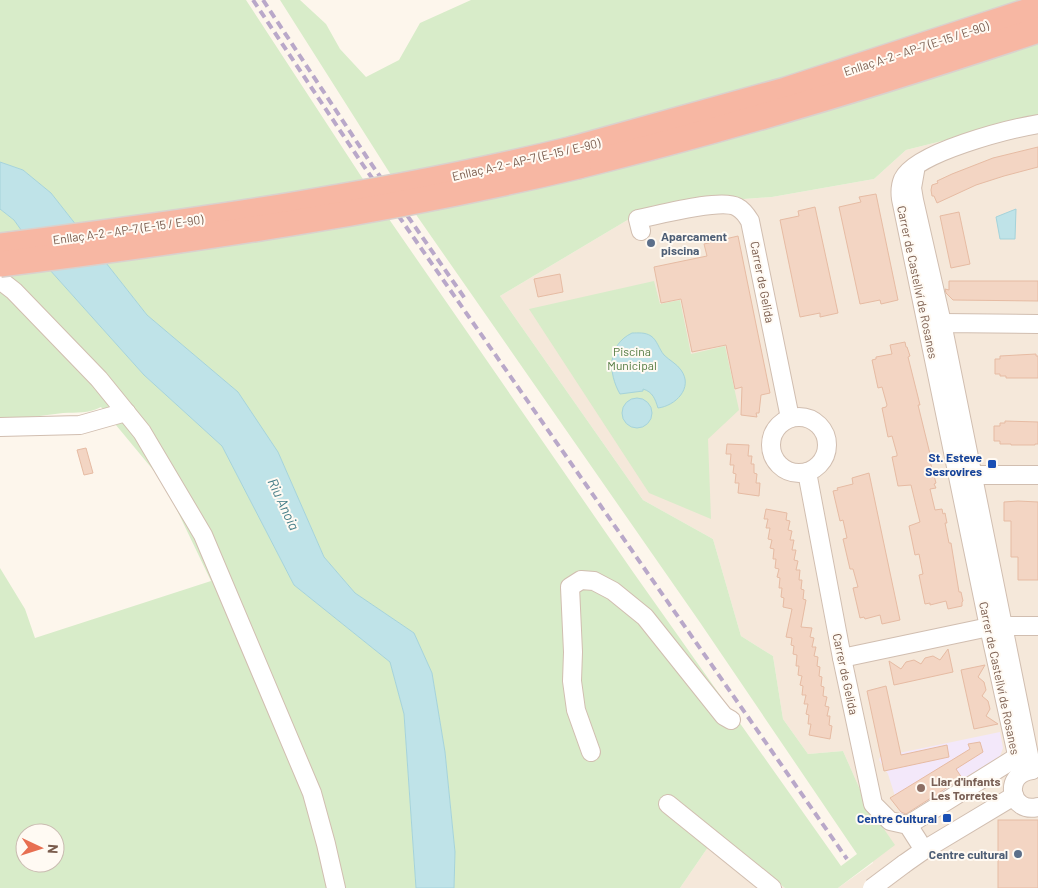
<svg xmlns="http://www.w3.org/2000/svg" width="1038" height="888" viewBox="0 0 1038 888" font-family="Barlow,sans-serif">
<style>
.residential{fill:#f5e8da}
.education{fill:#f3e8fa}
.green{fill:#d8ecc9;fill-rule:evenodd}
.water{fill:#bfe3e8;stroke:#a5d3da}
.building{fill:#f3d5c3;stroke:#e6bba3}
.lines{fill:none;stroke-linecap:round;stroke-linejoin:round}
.minor-casing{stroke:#d1beb0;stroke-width:20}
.highway-casing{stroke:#dad1cd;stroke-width:28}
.minor{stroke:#fff;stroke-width:18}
.highway{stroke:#f7b7a3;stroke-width:25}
.rail{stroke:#b9a8c9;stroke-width:4;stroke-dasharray:8 5;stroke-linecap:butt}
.minor-bridge-casing{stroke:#d1beb0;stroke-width:20;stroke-linecap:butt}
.highway-bridge-casing{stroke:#dad1cd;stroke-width:28;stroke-linecap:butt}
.minor-bridge{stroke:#fff;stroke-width:18}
.highway-bridge{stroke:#f7b7a3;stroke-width:25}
.service-dot{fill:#5c6f8a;stroke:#fffaf3;stroke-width:2}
.transit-dot{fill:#1a4fb4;stroke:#fffaf3;stroke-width:2}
.education-dot{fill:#8d6e63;stroke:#fffaf3;stroke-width:2}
.labels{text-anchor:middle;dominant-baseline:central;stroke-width:4;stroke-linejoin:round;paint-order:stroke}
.street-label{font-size:12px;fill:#7a5c4d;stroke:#fffaf3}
.service-label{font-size:12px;font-weight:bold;fill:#4e5e75;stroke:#fffaf3;text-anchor:start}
.park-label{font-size:12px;fill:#537a41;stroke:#fffaf3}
.transit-label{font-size:12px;font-weight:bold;fill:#164399;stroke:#fffaf3;text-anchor:end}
.education-label{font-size:12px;font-weight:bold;fill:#785e54;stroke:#fffaf3;text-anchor:start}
.water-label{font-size:14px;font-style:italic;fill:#437c86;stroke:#fffaf3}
</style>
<rect width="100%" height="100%" fill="#fdf6ec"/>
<g class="residential">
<path d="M1038,117v771h-200l35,-25 -7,-60 -23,-52 -35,3 -25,-35 -10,-63 -32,-20 -28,-97 -70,-39 -143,-204 151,-90 121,-9 102,-18 32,-29z"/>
<path d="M717,834l51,43 17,11h-105z"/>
</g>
<path class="education" d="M1000,732l3,16 -3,8 -97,60 -2,-1 -13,-41 -9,-14 1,-3z"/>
<g class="green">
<path d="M0,0h246l145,222 242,350 208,294 16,-12 -158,-233 -282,-405 -137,-216h20l26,24 14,25 26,28 33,-17 21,-37 51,-23h567v117l-132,33 -32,29 -102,18 -121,9 -151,90 143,204 70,39 28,97 32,20 10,63 25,35 35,-3 23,52 29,42 -57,43h-53l-68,-54 -37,54h-226l1,-36 -10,-100 -13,-79 -18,-40 -59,-40 -31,-36 -46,-105 -40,-60 -91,-77 -96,-122 -28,-23 -23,-8z"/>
<path d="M0,209l14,11 35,49 95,106 78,71 72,139 96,77 14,52 12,174h-416v-320l25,41 10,29 176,-57 -47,-98 -63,-76c-13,7 -24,5 -38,6 -21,2 -42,7 -63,7zM25,833h30v30h-30z"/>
<path d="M654,281l6,23 20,-4 11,54 34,-8 14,64 -31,29 3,80 -62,-26 -120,-184z"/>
</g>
<g class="water">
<path d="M0,162l23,8 28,23 96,122 91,77 40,60 46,105 31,36 59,40 18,40 13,79 10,100 -1,36h-38l-12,-174 -14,-52 -96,-77 -72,-139 -78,-71 -95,-106 -35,-49 -14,-11z"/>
<path d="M1016,209l-1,30h-15l-4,-22z"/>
<path d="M632,333c6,0 13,-1 19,3 6,4 8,13 13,19 5,5 13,9 17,15 13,18 -6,36 -23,38 -3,-9 -5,-16 -15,-19v2l-23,3c-12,-21 -13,-49 12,-61z"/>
<circle cx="637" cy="413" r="15"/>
</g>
<g class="building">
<path d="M1038,147v20l-34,9 -28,9 -39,18 -3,-7h-2l-1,-6 1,-5 6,-2 -1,-2 15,-7 41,-16z"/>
<path d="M876,194l22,106 -17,4 -1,-4 -20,4 -21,-97 22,-5 -2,-5z"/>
<path d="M815,207l23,106 -18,4v-4l-20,4 -20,-97 19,-4 -1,-5z"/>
<path d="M959,212l11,52 -19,4 -11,-52z"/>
<path d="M738,236l32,157 -9,2 -2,18h-3l1,4 -16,-2 1,-28 -7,2 -9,-44 -34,7 -11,-53 -20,4 -7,-36 53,-11 -3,-12z"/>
<path d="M560,274l3,18 -25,5 -4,-18z"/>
<path d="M949,281h89v20l-85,-1 -7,-7 -1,-4 4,1z"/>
<path d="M905,342l1,5h1l3,9 -2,1 12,48h-2l12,49h-2l8,29 -2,1 2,4 -6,1 5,21 7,-1 1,5 2,-1 2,10h-2l4,20h2l8,49h2l2,9 -1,1v4l-14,3 -2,-8 -16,4v-2l-5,1 -6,-29 4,-1 -4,-20 -4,1 -6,-29 11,-4 -9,-37 -13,1 -6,-29 5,-1v-2l-5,-18 -4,1 -6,-29 4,-1 1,-2 -5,-18 -4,1 -6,-28 4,-1v-2l16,-3 -2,-9z"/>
<path d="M1036,354v2h2v22h-32v-2h-6v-2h-5v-15h5v-3z"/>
<path d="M1005,421l33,1v22h-3v1h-24v-1h-11v-3h-6v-15h6v-3h5z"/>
<path d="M727,444l22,1 -1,11h4l-1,8h3v9l3,1 -1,9h4l-1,13 -21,-3 1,-10h-4l1,-9 -3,-1 1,-8h-4l1,-11h-5z"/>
<path d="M86,448l7,25 -9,2 -7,-25z"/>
<path d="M869,473l31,147 -18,4 -2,-9 -15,4 -1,-2 -4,1 -7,-30 5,-1 -5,-18h-3l-7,-30 4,-1 -4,-18 -3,1 -7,-30 5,-1 -1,-2 16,-4 -1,-6z"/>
<path d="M1018,501l20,1v78h-20v-23h-7v-36h-7v-19z"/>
<path d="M766,509l21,4 -1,7 4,1 -2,9 4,1 -2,9h4l-2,10h4l-2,10 4,1 -2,9h4l-1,10h3l-1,9 3,1 -1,9 3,1 -5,27 11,1 -2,9 4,1 -2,9h4l-2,9 4,1 -1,9 3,1 -1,9 3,1 -1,9 3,1 -1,9 4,1 -2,9 4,1 -2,9h3l-1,9 3,1 -2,13 -21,-4 2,-11h-3l1,-9 -3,-1 2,-10h-4l2,-9h-4l1,-9 -3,-1 2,-9 -4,-1 1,-9h-3l1,-11 -4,-1 1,-8 -3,-1 1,-7 -6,-1 6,-28 -9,-2 1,-9 -3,-1 1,-9h-3l1,-10 -3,-1 2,-8 -4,-1 1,-9h-3l1,-10 -4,-1 2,-8 -4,-1 2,-11h-4l2,-9h-4z"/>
<path d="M948,649l5,23 -59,13 -5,-24 12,8 5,-7 8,-2 7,4 4,-6 8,-2 7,4z"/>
<path d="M985,665l-7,12 6,5 2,8 -4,6 6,5 2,8 -4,7 12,8 -24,5 -13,-59z"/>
<path d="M886,686l15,69 46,-10 2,12 -65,14 -17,-80z"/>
<path d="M980,742l3,10 -27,17 6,9 -56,36 -5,-2 -11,-14 80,-49 -2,-5z"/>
<rect x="998" y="820" width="40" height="68"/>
</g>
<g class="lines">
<defs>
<g id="minor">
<path d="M915,171l-3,17 2,12 28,123 90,447"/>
<path d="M641,231l-3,-12c21,-4 83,-21 99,-12 6,3 10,9 13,14l40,197"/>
<path d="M0,280l14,11 85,88 43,53 61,103 109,258 14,51 10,44"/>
<path d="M931,326l11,-3 96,1"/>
<circle cx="799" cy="445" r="28"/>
<path d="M0,427l80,-2 46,-13"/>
<path d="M807,472l35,186 31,146 17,17 18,4 16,25"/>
<path d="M961,477l10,-2h67"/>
<path d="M842,658l147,-31 13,-1h36"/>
<path d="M591,752l-15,-42 -4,-29 1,-29 -3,-65 11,-7 13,1 19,10 32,26 71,89 8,10 7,4"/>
<path d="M1032,770c-30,4 -22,44 6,37"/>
<path d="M1021,773l-32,-146 -88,-428c-1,-7 -1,-13 2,-20 13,-27 106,-50 135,-55"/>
<path d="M668,804l104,84"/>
<path d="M908,825l109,-68"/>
<path d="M904,864l20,-14 90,-54"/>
</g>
<g id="highway">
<path d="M573,149l213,-59 252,-82"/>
<path d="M578,166c155,-38 308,-85 460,-136"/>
</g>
</defs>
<use href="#minor" class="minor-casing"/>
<use href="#highway" class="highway-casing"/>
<use href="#minor" class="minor"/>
<use href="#highway" class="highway"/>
<g class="rail">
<path d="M253,0l110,165 484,694"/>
<path d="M263,0l107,162 96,138"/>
</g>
<defs>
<path id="minor-bridge" d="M872,888l32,-24"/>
<g id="highway-bridge">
<path d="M0,246c193,-24 384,-51 573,-97"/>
<path d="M0,264c194,-24 387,-52 578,-98"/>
</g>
</defs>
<use href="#minor-bridge" class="minor-bridge-casing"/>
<use href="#highway-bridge" class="highway-bridge-casing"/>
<use href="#minor-bridge" class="minor-bridge"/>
<use href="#highway-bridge" class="highway-bridge"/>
</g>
<g class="service-dot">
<circle cx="651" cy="243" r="5"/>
<circle cx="1018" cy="854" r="5"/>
</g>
<g class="transit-dot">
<rect x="987" y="459" width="10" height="10" rx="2.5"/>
<rect x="942" y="813" width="10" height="10" rx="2.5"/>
</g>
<circle class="education-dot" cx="921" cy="788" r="5"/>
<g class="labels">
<g class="street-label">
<text transform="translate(916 48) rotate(-18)">Enllaç A-2 - AP-7 (E-15 / E-90)</text>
<text transform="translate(526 159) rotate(-13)">Enllaç A-2 - AP-7 (E-15 / E-90)</text>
<text transform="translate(128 229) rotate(-8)">Enllaç A-2 - AP-7 (E-15 / E-90)</text>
<text transform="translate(763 282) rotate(79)">Carrer de Gelida</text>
<text transform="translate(918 282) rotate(78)">Carrer de Castellví de Rosanes</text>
<text transform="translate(846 674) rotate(78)">Carrer de Gelida</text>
<text transform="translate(1000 678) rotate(78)">Carrer de Castellví de Rosanes</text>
</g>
<g class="service-label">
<text x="661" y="236">Aparcament<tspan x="661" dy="14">piscina</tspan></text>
<text x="1008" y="854" text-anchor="end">Centre cultural</text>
</g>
<g class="park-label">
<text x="632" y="351">Piscina<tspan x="632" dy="14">Municipal</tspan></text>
</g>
<g class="transit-label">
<text x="982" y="457">St. Esteve<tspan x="982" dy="14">Sesrovires</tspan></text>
<text x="937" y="818">Centre Cultural</text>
</g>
<g class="education-label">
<text x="931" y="781">Llar d'infants<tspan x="931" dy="14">Les Torretes</tspan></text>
</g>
<g class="water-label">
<text transform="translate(284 504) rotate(65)">Riu Anoia</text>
</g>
</g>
<g transform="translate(40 848) rotate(94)"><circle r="24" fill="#fffaf3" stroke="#cabbb1"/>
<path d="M0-4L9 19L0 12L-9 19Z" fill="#e76f51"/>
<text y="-8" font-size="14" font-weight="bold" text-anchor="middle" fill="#7a5c4d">N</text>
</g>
</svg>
